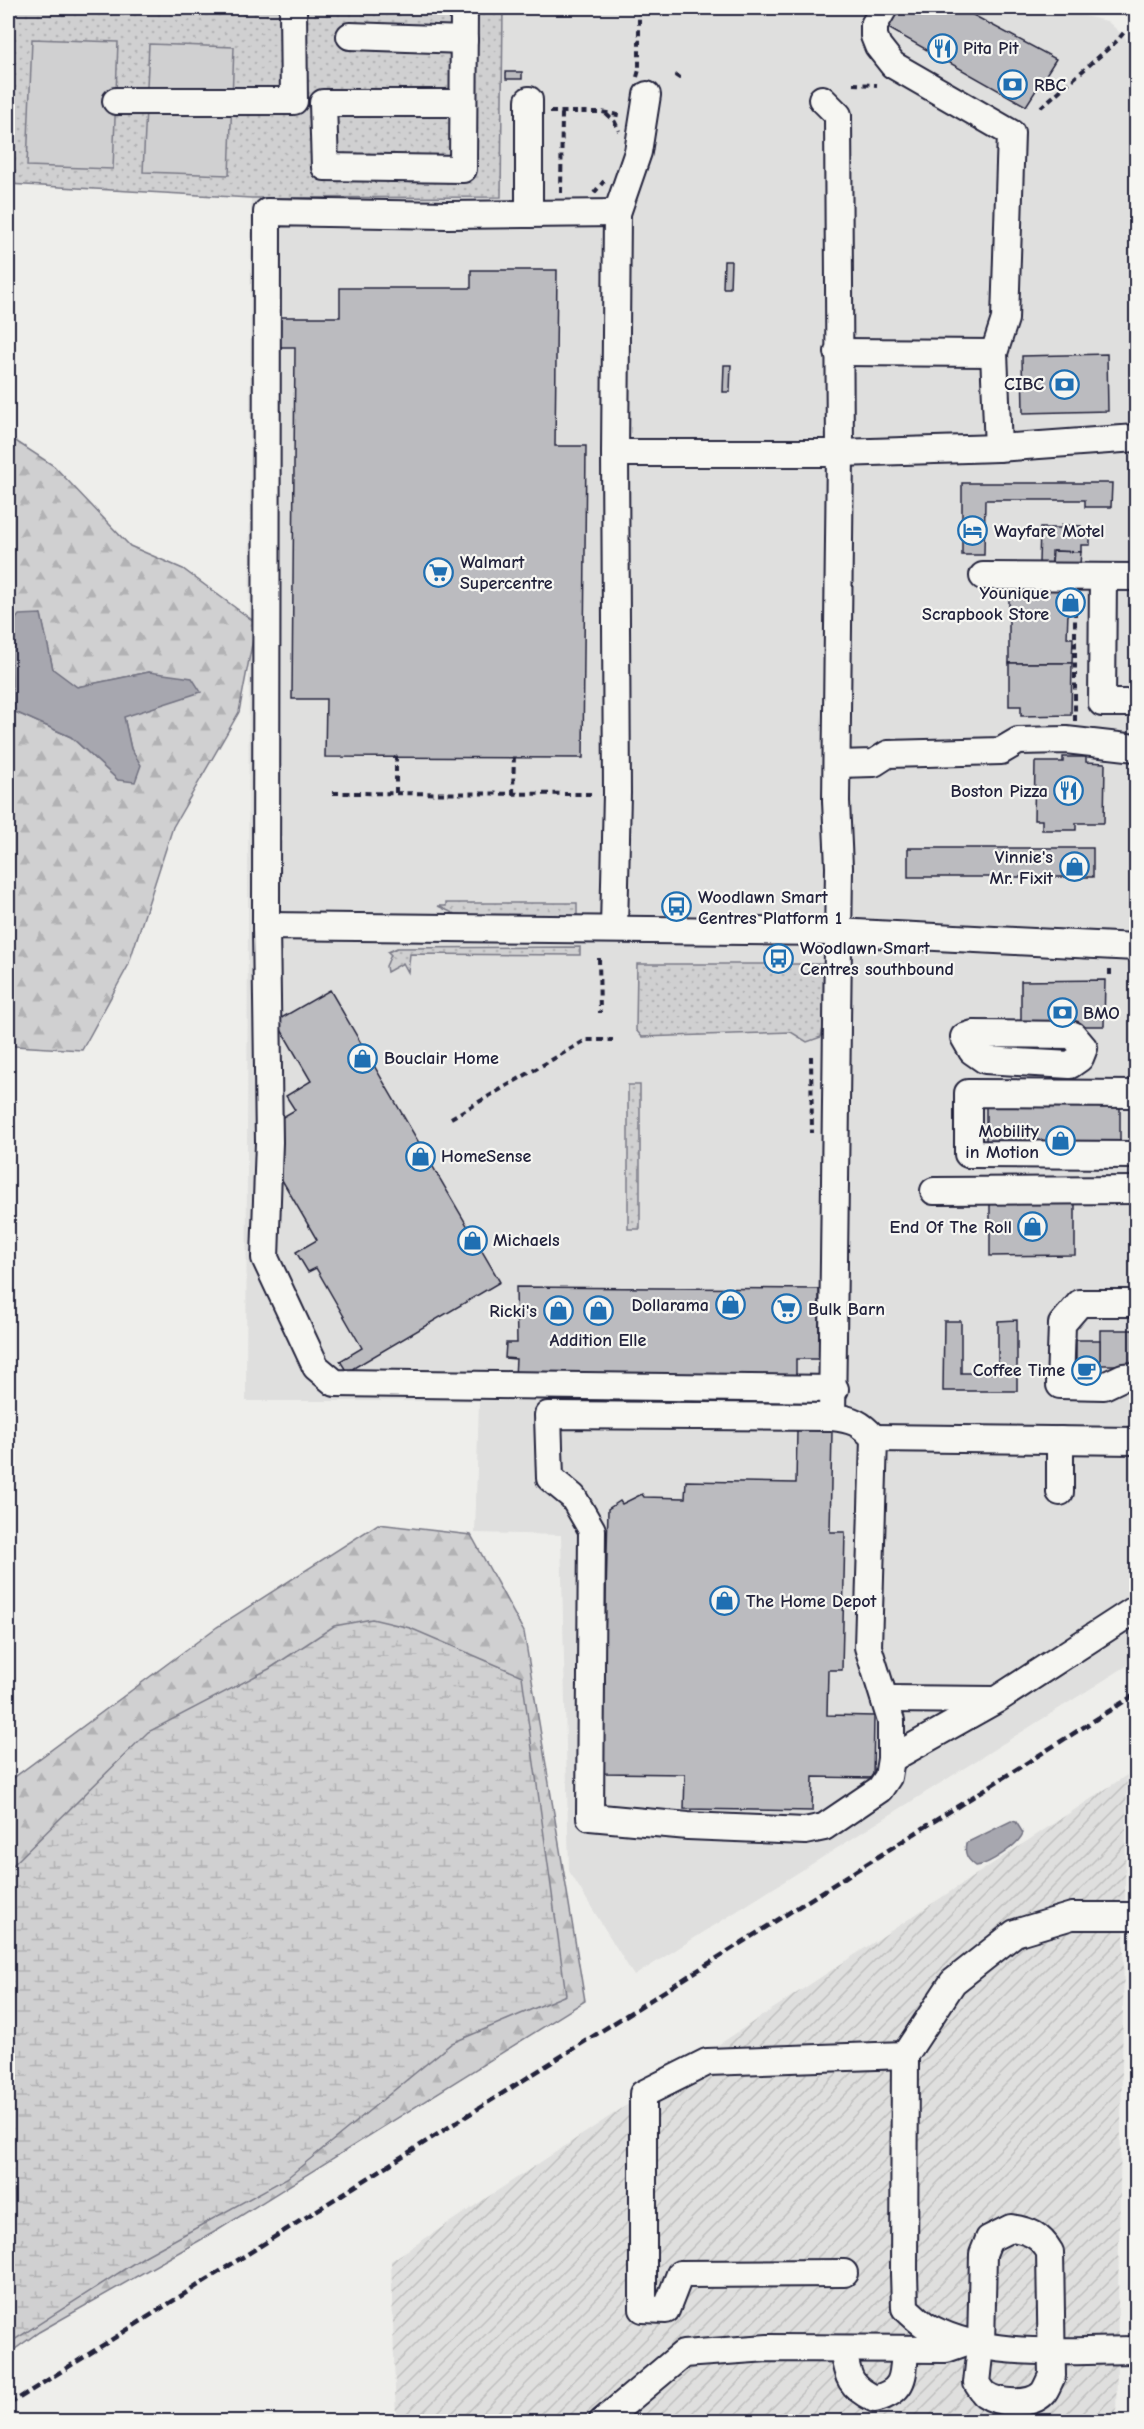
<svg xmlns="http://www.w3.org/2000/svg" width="1144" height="2429" viewBox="0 0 1144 2429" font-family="'Comic Neue',sans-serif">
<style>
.built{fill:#dfdfde}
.industrial{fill:url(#industrial-furrows)}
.grass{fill:url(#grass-dots);stroke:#797986;stroke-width:1.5}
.forest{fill:url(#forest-firs);stroke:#797986;stroke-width:1.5;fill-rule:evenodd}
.wetland{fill:url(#wetland-marsh);stroke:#797986;stroke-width:1.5}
.pitch{fill:#d0d0d1;stroke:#797986;stroke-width:1.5}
.water{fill:#a7a7af;stroke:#727281;stroke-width:1.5}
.building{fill:#bbbbbf;stroke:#22223b;stroke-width:1.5}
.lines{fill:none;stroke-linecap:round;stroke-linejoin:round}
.minor-casing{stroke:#22223b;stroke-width:30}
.path{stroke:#22223b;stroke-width:4;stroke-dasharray:6 4.5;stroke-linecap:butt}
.minor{stroke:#f6f6f2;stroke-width:26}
.rail{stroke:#22223b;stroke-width:4.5;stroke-dasharray:9 4.5;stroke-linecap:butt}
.labels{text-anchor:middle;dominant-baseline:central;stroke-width:4.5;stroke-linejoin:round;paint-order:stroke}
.poi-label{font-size:18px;font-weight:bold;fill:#22223b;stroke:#f6f6f2;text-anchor:start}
</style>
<defs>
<pattern id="industrial-furrows" width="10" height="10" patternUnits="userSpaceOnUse" patternTransform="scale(1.5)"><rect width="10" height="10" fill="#dfdfde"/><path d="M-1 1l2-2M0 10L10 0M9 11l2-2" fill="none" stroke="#bfbfbf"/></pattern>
<pattern id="grass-dots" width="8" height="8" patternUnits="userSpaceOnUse" patternTransform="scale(1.5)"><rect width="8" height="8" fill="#d0d0d1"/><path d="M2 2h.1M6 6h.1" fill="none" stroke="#b2b2b4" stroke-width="1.8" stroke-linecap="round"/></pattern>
<pattern id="forest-firs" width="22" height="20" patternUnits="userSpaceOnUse" patternTransform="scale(1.5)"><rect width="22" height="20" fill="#d0d0d1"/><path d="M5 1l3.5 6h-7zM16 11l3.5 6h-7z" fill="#b2b2b4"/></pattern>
<pattern id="wetland-marsh" width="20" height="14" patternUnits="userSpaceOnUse" patternTransform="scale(1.5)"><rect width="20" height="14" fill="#d0d0d1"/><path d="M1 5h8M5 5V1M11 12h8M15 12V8" fill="none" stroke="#b2b2b4"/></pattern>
</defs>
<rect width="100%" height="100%" fill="#eeeeeb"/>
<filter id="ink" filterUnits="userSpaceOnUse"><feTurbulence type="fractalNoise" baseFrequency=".0167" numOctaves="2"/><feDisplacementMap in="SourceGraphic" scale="12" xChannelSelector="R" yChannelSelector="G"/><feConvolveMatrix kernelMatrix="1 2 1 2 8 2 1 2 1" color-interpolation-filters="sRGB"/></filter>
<g filter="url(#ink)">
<path class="built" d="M503,8h545l59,13 18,16 4,8 3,307 4,18v552l-9,52 9,53v633l-502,316 -65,-105 -8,-336 -86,-2 4,-132h-233l5,-1203 249,-1z"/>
<path class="industrial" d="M1127,1775l-11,646h-720l-5,-160z"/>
<g class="grass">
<path d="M8,8h495l-2,189 -250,1 -243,-14z"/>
<path d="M446,903h131v13h-118l-21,-10h8z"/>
<path d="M580,947v8l-170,-1 -2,18 -5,-9 -16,9 -1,-6 5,-11 -3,-3 9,-4z"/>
<path d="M637,964h187l-1,64 -2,9 -14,5 -16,-10 -149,5 -6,-7z"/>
<rect x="628" y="1085" width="12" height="144"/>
</g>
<g class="forest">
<path d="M8,436l46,30 76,80 53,23 73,54 -17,89 -66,115 -45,139 -46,84 -67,-4 -7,-3zM41,615l12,55 24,17 72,-15 -25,45 7,32 -13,31 -47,-43 -58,-26z"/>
<path d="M378,1524l93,11 53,97 61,369 -367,229 -179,102 -31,22v-572l209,-155z"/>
</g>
<path class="wetland" d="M372,1619l38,9 112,48 44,319 -114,48 -165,135 -142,78 -137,88v-474l140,-138 121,-63 65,-43z"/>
<g class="pitch">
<path d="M32,39l86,3 -5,127 -86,-3z"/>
<path d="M149,44l85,3 -5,128 -86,-3z"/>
</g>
<g class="water">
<path d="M41,614l12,55 24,18 72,-15 43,6 9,14 -77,25 7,32 10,16 -6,17 -17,-2 -47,-43 -58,-26 -3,-84 9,-12z"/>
<path d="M1011,1821l5,1 7,11c-4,12 -35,32 -47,33 -9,-7 -12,-12 -10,-23z"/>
</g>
<g class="building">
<path d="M891,8h69l96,51 -30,47 -145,-82z"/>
<rect x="506" y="72" width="16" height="7"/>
<path d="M724,261h7l-1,27h-7z"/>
<path d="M471,270h86l-2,176h31l-3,312 -258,-1 1,-58h-34l3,-352h-24v-30h69v-29h131z"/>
<path d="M1107,354l1,57 -85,2 -1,-57z"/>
<path d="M724,365h7l-1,27h-7z"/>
<path d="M962,483h150l-1,24h-26v-7h-100l-1,55h-22z"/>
<path d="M1062,525l19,1v7h9v12h-9v7l-29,-1v13l-13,-1 1,-35h22z"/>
<path d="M1053,551l28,1 -1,12 -28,-1z"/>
<path d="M1072,586v27h-4l-1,25h6l-1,25h-63v-76z"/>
<path d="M1009,663h63l-1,52 -50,1v-10h-12z"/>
<path d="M1063,757h23v5l19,1 -1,60h-28v7h-34v-10h-8l1,-58h28z"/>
<rect x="908" y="848" width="185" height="29"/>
<path d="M1105,980l-1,46h-83v-45z"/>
<path d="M330,990l170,292 -153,90 -7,-11 22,-13 -46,-80 -8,4 -12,-20 21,-12 -42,-72 -1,-46 21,-12 -9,-14 25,-15 -35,-60z"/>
<rect x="986" y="1107" width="134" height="40"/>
<path d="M1075,1199v56l-85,1v-56z"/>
<path d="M516,1287l303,2v70h-23v16l-281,2 1,-18 -11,-1 1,-15h11z"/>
<path d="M1017,1320v71h-74l1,-70h17v52h37v-52z"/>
<rect x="1100" y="1330" width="34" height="35"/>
<rect x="1076" y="1340" width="24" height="40"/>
<path d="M797,1430l35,1 -2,101h15l-3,138h-14l-1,45 47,1 -1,62 -60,-1 -1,34 -128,-2 1,-35 -83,-1 6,-264 12,-8 2,3 20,-10 2,3 41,1 1,-17 110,2z"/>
</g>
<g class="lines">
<defs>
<g id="minor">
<path d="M884,8l-10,17v11l4,10 15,19 118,68 -6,186 -11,34 4,95"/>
<path d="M350,36l114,4"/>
<path d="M822,99l16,16 2,338 158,-5 138,-10"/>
<path d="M529,100v114"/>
<path d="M116,101h178l-1,-93"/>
<path d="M463,103h-140l2,64 138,2 1,-161"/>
<path d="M838,352l156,1"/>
<path d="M615,453l2,-240 21,-61 9,-57"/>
<path d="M983,576l153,1"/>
<path d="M1103,577l-1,126h34"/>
<path d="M837,764l37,-1 14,-9 113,-3 17,-10 48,-1 70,8"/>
<path d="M266,926l1,-714 180,3 170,-2"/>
<path d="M614,929l3,-136 -2,-340h225l-4,348 3,66 -7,550"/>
<path d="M973,1034l100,1 11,13 -4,10 -10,7 -85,-5 -13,-9 -8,-14z"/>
<path d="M1136,1094l-168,-1v61l168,1"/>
<path d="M934,1191l202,-1"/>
<path d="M1136,1303h-56l-18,21 -2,61 44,1 19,-9 13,-1"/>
<path d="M835,1389l-500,-6 -19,-16 -51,-109 4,-116 -3,-216 570,6 300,15"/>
<path d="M548,1415l284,2c20,2 29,6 42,21l-6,209 23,74v38l-3,18 -8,12 -56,38 -19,4 -117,-5 -98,-9 2,-287 -19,-33 -23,-19z"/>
<path d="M874,1438l262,3"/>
<path d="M1060,1492v-52"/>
<path d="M886,1699l109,1"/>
<path d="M891,1759l105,-59 140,-91"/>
<path d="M1136,1916h-64l-57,17 -62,49 -48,73 -1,218 1,35c8,7 16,16 25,20 62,32 140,22 206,22"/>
<path d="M1011,2228c19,3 29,7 39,24l2,124c-3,5 -5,12 -9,17 -12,13 -44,11 -58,1 -3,-3 -6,-8 -8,-11l4,-37 2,-92 6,-15z"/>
<path d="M844,2273l-164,1 -14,36 -23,-1v-215l64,-32 198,-7"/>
<path d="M843,2349c5,27 5,37 32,50 30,-8 28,-22 30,-50"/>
<path d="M602,2422l81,-68 85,-6 178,1 20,-7"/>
</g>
</defs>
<use href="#minor" class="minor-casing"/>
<g class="path">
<path d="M675,75l6,4"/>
<path d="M637,77l2,-7v-58"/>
<path d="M853,84l24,1"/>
<path d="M1041,107l76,-66 8,-10"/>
<path d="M550,112h52l21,4"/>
<path d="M606,114l9,8 4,9"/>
<path d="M561,193l1,-81"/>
<path d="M594,193l10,-12"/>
<path d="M1075,721v-124"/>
<path d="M333,793l262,1"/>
<path d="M396,793v-38"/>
<path d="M513,794l1,-40"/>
<path d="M599,958l1,55"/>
<path d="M1110,969v8"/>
<path d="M811,1056l1,77"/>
<path d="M451,1118l135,-78h27"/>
</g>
<use href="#minor" class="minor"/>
<path class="rail" d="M8,2405l1128,-711"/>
</g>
</g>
<defs>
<symbol id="restaurant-ring" viewBox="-11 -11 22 22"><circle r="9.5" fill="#f6f6f2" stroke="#1f6fb2" stroke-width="1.5"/><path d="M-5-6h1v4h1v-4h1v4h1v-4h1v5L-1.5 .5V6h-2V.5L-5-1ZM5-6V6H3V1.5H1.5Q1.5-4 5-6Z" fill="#1f6fb2"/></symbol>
<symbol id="bank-ring" viewBox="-11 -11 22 22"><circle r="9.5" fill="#f6f6f2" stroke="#1f6fb2" stroke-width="1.5"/><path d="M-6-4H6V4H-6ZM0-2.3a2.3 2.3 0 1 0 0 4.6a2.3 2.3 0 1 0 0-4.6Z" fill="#1f6fb2"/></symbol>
<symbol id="hotel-ring" viewBox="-11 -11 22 22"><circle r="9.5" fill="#f6f6f2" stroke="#1f6fb2" stroke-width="1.5"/><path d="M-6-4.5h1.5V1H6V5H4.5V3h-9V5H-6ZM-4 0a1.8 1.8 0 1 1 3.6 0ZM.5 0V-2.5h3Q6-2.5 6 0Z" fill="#1f6fb2"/></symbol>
<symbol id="supermarket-ring" viewBox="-11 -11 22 22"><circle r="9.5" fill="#f6f6f2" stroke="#1f6fb2" stroke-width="1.5"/><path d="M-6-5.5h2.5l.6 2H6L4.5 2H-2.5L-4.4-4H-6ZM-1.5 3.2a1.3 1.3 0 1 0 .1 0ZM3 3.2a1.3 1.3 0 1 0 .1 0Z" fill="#1f6fb2"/></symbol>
<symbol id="shop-ring" viewBox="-11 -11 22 22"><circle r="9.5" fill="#f6f6f2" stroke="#1f6fb2" stroke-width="1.5"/><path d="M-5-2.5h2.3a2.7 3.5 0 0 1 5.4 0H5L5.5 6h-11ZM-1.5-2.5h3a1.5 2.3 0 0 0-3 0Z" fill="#1f6fb2"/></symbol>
<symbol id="bus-ring" viewBox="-11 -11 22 22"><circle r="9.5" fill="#f6f6f2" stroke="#1f6fb2" stroke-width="1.5"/><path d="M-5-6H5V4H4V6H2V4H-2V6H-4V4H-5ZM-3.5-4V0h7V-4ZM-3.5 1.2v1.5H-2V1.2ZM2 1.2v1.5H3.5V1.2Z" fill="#1f6fb2"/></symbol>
<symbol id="cafe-ring" viewBox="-11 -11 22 22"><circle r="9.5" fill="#f6f6f2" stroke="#1f6fb2" stroke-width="1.5"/><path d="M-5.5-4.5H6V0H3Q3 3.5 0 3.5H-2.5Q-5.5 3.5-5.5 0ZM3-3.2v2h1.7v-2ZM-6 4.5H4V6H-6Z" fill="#1f6fb2"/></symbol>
</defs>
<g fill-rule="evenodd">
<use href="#restaurant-ring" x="926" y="32" width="33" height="33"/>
<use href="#bank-ring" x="996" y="68" width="33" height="33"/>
<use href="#bank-ring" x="1048" y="368" width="33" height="33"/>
<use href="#hotel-ring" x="956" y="514" width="33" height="33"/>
<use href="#supermarket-ring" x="422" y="556" width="33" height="33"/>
<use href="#shop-ring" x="1054" y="586" width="33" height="33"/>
<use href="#restaurant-ring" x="1052" y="774" width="33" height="33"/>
<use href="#shop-ring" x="1058" y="850" width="33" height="33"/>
<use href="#bus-ring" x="660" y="890" width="33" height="33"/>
<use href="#bus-ring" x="762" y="942" width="33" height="33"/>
<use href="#bank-ring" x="1046" y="996" width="33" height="33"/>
<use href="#shop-ring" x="346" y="1042" width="33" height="33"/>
<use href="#shop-ring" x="1044" y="1124" width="33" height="33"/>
<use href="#shop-ring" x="404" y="1140" width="33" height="33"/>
<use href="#shop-ring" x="1016" y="1210" width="33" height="33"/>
<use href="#shop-ring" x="456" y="1224" width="33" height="33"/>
<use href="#shop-ring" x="714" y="1288" width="33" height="33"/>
<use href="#supermarket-ring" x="770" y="1292" width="33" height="33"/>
<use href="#shop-ring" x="542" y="1294" width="33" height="33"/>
<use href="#shop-ring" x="582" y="1294" width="33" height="33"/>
<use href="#cafe-ring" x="1070" y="1354" width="33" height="33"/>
<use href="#shop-ring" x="708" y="1584" width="33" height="33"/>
</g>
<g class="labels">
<g class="poi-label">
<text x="963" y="48">Pita Pit</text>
<text x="1034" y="85">RBC</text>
<text x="1044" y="384" text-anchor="end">CIBC</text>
<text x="994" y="531">Wayfare Motel</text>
<text x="460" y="562">Walmart<tspan x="460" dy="21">Supercentre</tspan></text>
<text x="1049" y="593" text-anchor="end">Younique<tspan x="1049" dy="21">Scrapbook Store</tspan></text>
<text x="1048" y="791" text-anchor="end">Boston Pizza</text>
<text x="1053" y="857" text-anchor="end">Vinnie's<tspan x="1053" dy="21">Mr. Fixit</tspan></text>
<text x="698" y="897">Woodlawn Smart<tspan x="698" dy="21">Centres Platform 1</tspan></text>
<text x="800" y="948">Woodlawn Smart<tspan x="800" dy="21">Centres southbound</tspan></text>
<text x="1083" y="1013">BMO</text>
<text x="384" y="1058">Bouclair Home</text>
<text x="1039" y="1131" text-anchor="end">Mobility<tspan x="1039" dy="21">in Motion</tspan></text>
<text x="441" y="1156">HomeSense</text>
<text x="1012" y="1227" text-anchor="end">End Of The Roll</text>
<text x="493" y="1240">Michaels</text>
<text x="709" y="1305" text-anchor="end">Dollarama</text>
<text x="808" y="1309">Bulk Barn</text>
<text x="537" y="1311" text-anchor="end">Ricki's</text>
<text x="598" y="1340" text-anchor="middle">Addition Elle</text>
<text x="1065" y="1370" text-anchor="end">Coffee Time</text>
<text x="746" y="1601">The Home Depot</text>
</g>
</g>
<rect width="1144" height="2429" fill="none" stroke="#f6f6f2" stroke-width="30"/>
<rect x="15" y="15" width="1114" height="2399" fill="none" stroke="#22223b" stroke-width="2" filter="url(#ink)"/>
</svg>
